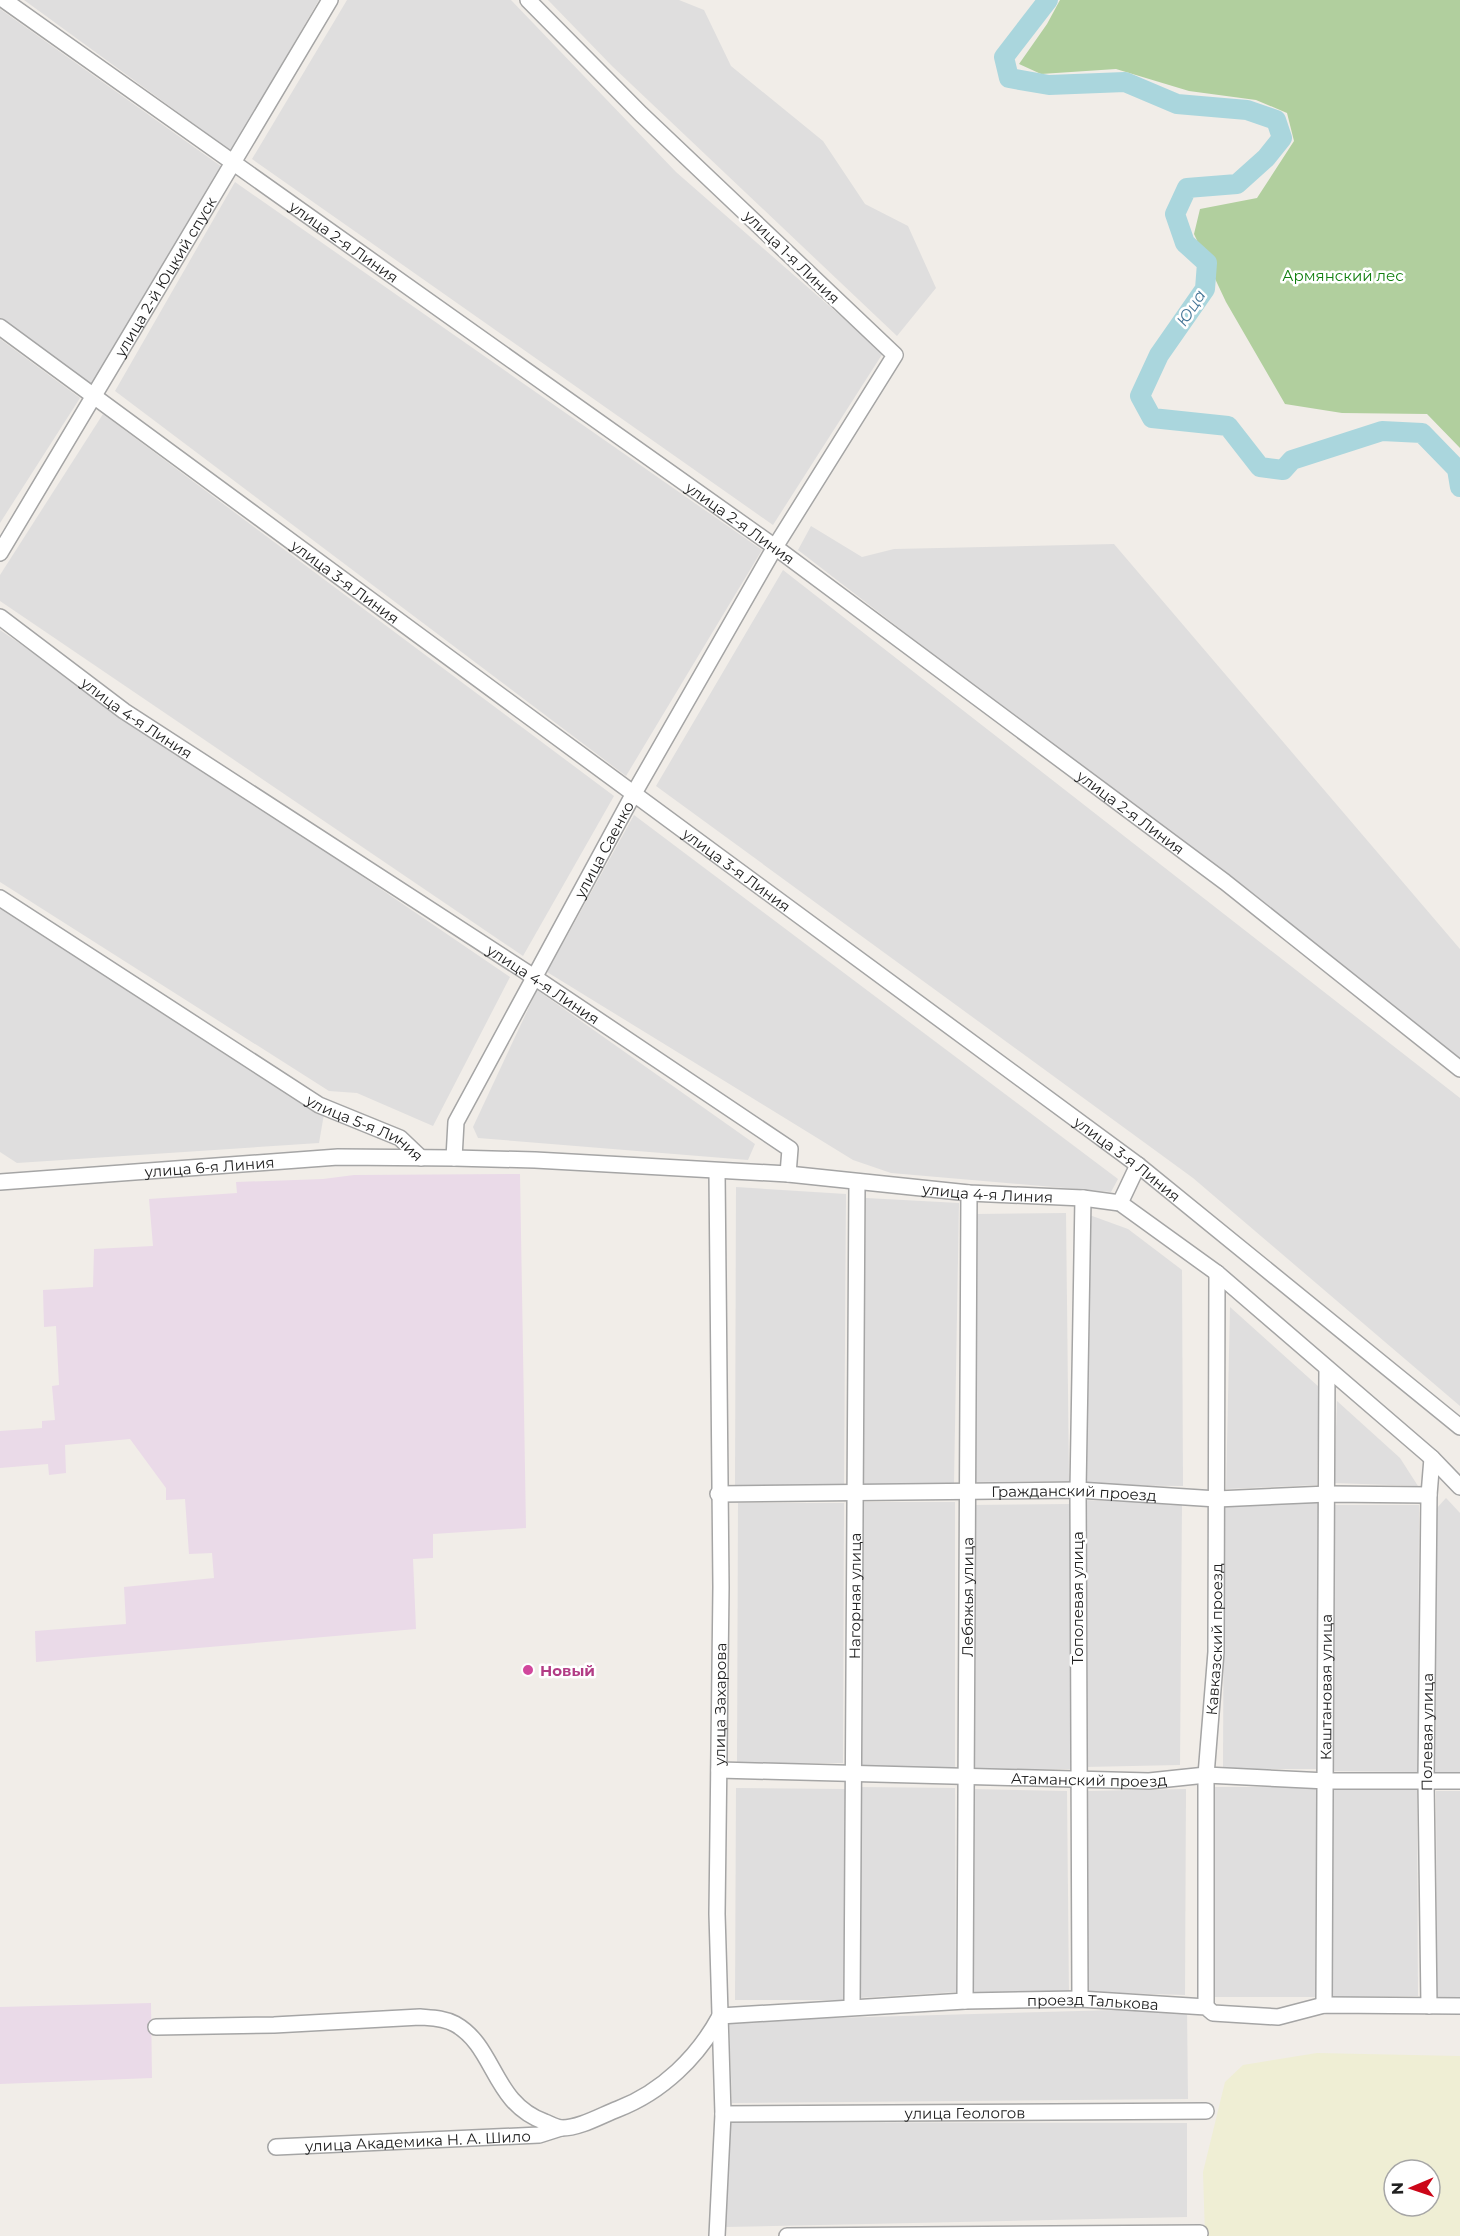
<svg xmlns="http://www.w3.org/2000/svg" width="1460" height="2236" viewBox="0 0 1460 2236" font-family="Montserrat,sans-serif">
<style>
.residential{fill:#dfdede}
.industrial{fill:#eadae8}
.farmland{fill:#efeed4;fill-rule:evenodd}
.forest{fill:#b1cf9e}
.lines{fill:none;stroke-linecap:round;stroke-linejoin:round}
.river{stroke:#aad6dd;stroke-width:20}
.minor-casing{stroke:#a5a5a5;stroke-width:18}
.minor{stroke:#fff;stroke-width:15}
.hotel-dot{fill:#d1479c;stroke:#fff;stroke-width:2}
.labels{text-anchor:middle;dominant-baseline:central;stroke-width:5;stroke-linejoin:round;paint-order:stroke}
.street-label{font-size:15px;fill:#212121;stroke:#fff}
.park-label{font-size:15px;fill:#107f0f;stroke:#fff}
.hotel-label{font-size:15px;font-weight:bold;fill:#b23c85;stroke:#fff;text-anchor:start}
.water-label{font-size:16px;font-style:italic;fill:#467697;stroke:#fff}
</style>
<rect width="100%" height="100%" fill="#f1ede8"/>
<g class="residential">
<path d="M24,0h295l-88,151z"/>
<path d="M347,0h164l165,172 207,181 -110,172 -521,-366z"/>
<path d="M548,0h131l25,10 27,56 92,75 42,63 43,22 28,62 -39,48 -285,-270z"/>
<path d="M0,9l222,158 -131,218 -91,-66z"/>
<path d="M235,182l527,368 -136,226 -511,-385z"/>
<path d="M0,339l80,59 -80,125z"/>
<path d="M103,414l511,382 -91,160 -523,-355v-26z"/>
<path d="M811,526l51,31 32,-8 220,-5 346,405v112l-662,-511z"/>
<path d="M783,570l677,528v308l-267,-228 -537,-392z"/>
<path d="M0,630l510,347 -77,149 -76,-33 -28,-2 -329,-209z"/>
<path d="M634,815l484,364 -7,13 -220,-19 -38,-13 -306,-188z"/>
<path d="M0,907l324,207 -5,29 -302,20 -17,-11z"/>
<path d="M537,990l218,154 -7,16 -270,-22 -5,-11z"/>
<path d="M736,1187l110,7 -2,294 -109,-1z"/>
<path d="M866,1198l93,5 -5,281h-94z"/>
<path d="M1066,1213l3,268 -98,1 4,-268z"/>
<path d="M1084,1213l44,16 54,41 1,216 -100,-1z"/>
<path d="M1230,1307l89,80 -2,98 -91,4z"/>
<path d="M1337,1401l63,57 18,28 -84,-3z"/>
<path d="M1446,1498l14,15v260h-25l2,-265z"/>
<path d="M1084,1500l98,4 -2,261 -96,2z"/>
<path d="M859,1502h96v268h-97z"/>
<path d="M1224,1502l94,1 -2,266h-93z"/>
<path d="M738,1503h106l-1,260h-106z"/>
<path d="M1072,1504l2,265 -102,1 -2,-265z"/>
<path d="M1332,1505h87l-1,267 -87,-1z"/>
<path d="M859,1787l96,1 1,204 -98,6z"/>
<path d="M1209,1787h108v210h-109z"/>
<path d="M1417,1787l1,209 -86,1 -1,-209z"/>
<path d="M736,1788l109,1 -1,211h-109z"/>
<path d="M971,1789l96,2 2,204 -98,-1z"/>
<path d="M1186,1789l-1,206 -101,-3 2,-201z"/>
<path d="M1436,1791h24v209h-23z"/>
<path d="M1187,2008l1,91 -456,4 -3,-82z"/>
<path d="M729,2122l458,1v94l-462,10z"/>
</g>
<g class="industrial">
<path d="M520,1174l6,354 -93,6v24l-20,1 3,70 -380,33 -1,-31 91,-7 -2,-37 90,-9 -2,-25 -23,1 -4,-55 -19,1v-12l-36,-49 -65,6 1,28 -17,2 -1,-11 -48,4v-37l42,-3v-7l13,-1 -3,-34 7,-1 -3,-59 -12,1 -1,-37 50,-3 1,-38 59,-3 -4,-47 88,-6 -1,-11 87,-3 31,-4z"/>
<path d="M151,2003l1,75 -152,6v-77z"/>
</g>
<path class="farmland" d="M1317,2053l143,3v180h-255l-2,-64 22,-90 18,-17zM1394,2170h36v36h-36z"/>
<path class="forest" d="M1060,0h400v448l-33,-34 -85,-1 -57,-9 -59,-102 -32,-68 6,-25 57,-11 37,-57 -7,-28 -31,-13 -67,-9 -73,-22 -75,5 -22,-10 28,-40z"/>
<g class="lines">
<path class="river" d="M1048,0l-44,57 5,21 40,7 76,-3 52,22 70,6 29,10 6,18 -16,20 -29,26 -50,4 -12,26 10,29 22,20 -2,26 -46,66 -19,41 12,22 76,8 32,41 23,3 9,-10 90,-29 40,2 35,36 3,18"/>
<defs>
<g id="minor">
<path id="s1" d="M4,0l771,547 450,335 235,187"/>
<path id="s2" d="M0,327l1138,838 322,262"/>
<path id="s3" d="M0,553l330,-553"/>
<path id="s4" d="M0,617l124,94 410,266 256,172 -2,25"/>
<path id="s5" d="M0,898l319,207 81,33 21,20"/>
<path id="s6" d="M454,1158l2,-36 177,-327 142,-248 120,-192 -254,-241 -113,-114"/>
<path id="s7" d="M0,1182l338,-25 116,1 81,2 253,14 181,19 114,5 37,5 97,70 215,185 28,29"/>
<path d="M1120,1203l18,-38"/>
<path id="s8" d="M718,1494l360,-4 139,9 111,-5 101,1"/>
<path id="s9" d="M719,1770l430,11 57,-6 121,6h133"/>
<path d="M1080,1999l-2,-509 5,-292"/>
<path id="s10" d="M965,2001l4,-808"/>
<path id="s11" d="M1324,2005l3,-636"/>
<path id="s12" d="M1429,2006l-3,-225 3,-286 3,-37"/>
<path id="s13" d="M852,2007l5,-824"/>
<path id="s14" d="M1206,2007v-232l10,-123 1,-379"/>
<path id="s15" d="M156,2027l118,-2 146,-8c12,1 24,1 35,7 41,23 37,79 90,98 5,2 12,6 17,6 18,0 40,-13 56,-19 44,-17 80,-52 102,-93l245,-15 115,-2 126,8 7,6 65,4 46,-12 136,1"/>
<path id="s16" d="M723,2114l483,-3"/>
<path id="s17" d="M276,2147l263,-12 22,-7"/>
<path id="s18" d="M717,2236l6,-122 -6,-200 4,-327 -4,-415"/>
<path d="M787,2236l413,-3"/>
</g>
</defs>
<use href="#minor" class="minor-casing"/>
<use href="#minor" class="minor"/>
</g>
<circle class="hotel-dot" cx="528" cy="1670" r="6"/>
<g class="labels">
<g class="street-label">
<text stroke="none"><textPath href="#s1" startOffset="417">улица 2-я Линия</textPath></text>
<text transform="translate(792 257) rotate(44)">улица 1-я Линия</text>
<text stroke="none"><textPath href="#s3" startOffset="322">улица 2-й Юцкий спуск</textPath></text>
<text stroke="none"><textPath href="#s1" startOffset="903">улица 2-я Линия</textPath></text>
<text stroke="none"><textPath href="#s2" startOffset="429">улица 3-я Линия</textPath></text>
<text stroke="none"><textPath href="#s4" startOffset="170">улица 4-я Линия</textPath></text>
<text stroke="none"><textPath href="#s1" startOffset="1389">улица 2-я Линия</textPath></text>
<text stroke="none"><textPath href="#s6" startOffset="346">улица Саенко</textPath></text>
<text stroke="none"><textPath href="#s2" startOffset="915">улица 3-я Линия</textPath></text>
<text stroke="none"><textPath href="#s4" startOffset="656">улица 4-я Линия</textPath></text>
<text stroke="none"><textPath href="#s5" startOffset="432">улица 5-я Линия</textPath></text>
<text stroke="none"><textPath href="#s2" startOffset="1401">улица 3-я Линия</textPath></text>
<text stroke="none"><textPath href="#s7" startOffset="210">улица 6-я Линия</textPath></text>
<text stroke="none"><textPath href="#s7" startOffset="990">улица 4-я Линия</textPath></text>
<text stroke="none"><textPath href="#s8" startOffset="356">Гражданский проезд</textPath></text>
<text stroke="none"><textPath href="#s13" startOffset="411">Нагорная улица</textPath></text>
<text stroke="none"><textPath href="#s10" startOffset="404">Лебяжья улица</textPath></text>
<text transform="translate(1077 1598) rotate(-90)">Тополевая улица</text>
<text stroke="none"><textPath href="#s14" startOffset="368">Кавказский проезд</textPath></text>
<text stroke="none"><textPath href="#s11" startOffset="318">Каштановая улица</textPath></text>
<text stroke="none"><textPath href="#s18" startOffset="532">улица Захарова</textPath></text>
<text stroke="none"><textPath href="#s12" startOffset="274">Полевая улица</textPath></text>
<text stroke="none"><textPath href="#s9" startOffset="370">Атаманский проезд</textPath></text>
<text stroke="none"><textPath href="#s15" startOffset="1028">проезд Талькова</textPath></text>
<text stroke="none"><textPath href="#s16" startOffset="242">улица Геологов</textPath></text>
<text stroke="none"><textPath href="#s17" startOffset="142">улица Академика Н. А. Шило</textPath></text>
</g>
<g class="park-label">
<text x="1343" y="275">Армянский лес</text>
</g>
<g class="hotel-label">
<text x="540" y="1670">Новый</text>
</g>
<g class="water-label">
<text transform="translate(1191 308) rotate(-57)">Юца</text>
</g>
</g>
<g transform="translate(1412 2188) rotate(268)"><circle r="28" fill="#ffffff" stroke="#a6a6a6" stroke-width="1.5"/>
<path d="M0-4.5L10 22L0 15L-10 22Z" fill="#cc0618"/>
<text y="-9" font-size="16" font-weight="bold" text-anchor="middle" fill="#212121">N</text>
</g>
</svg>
